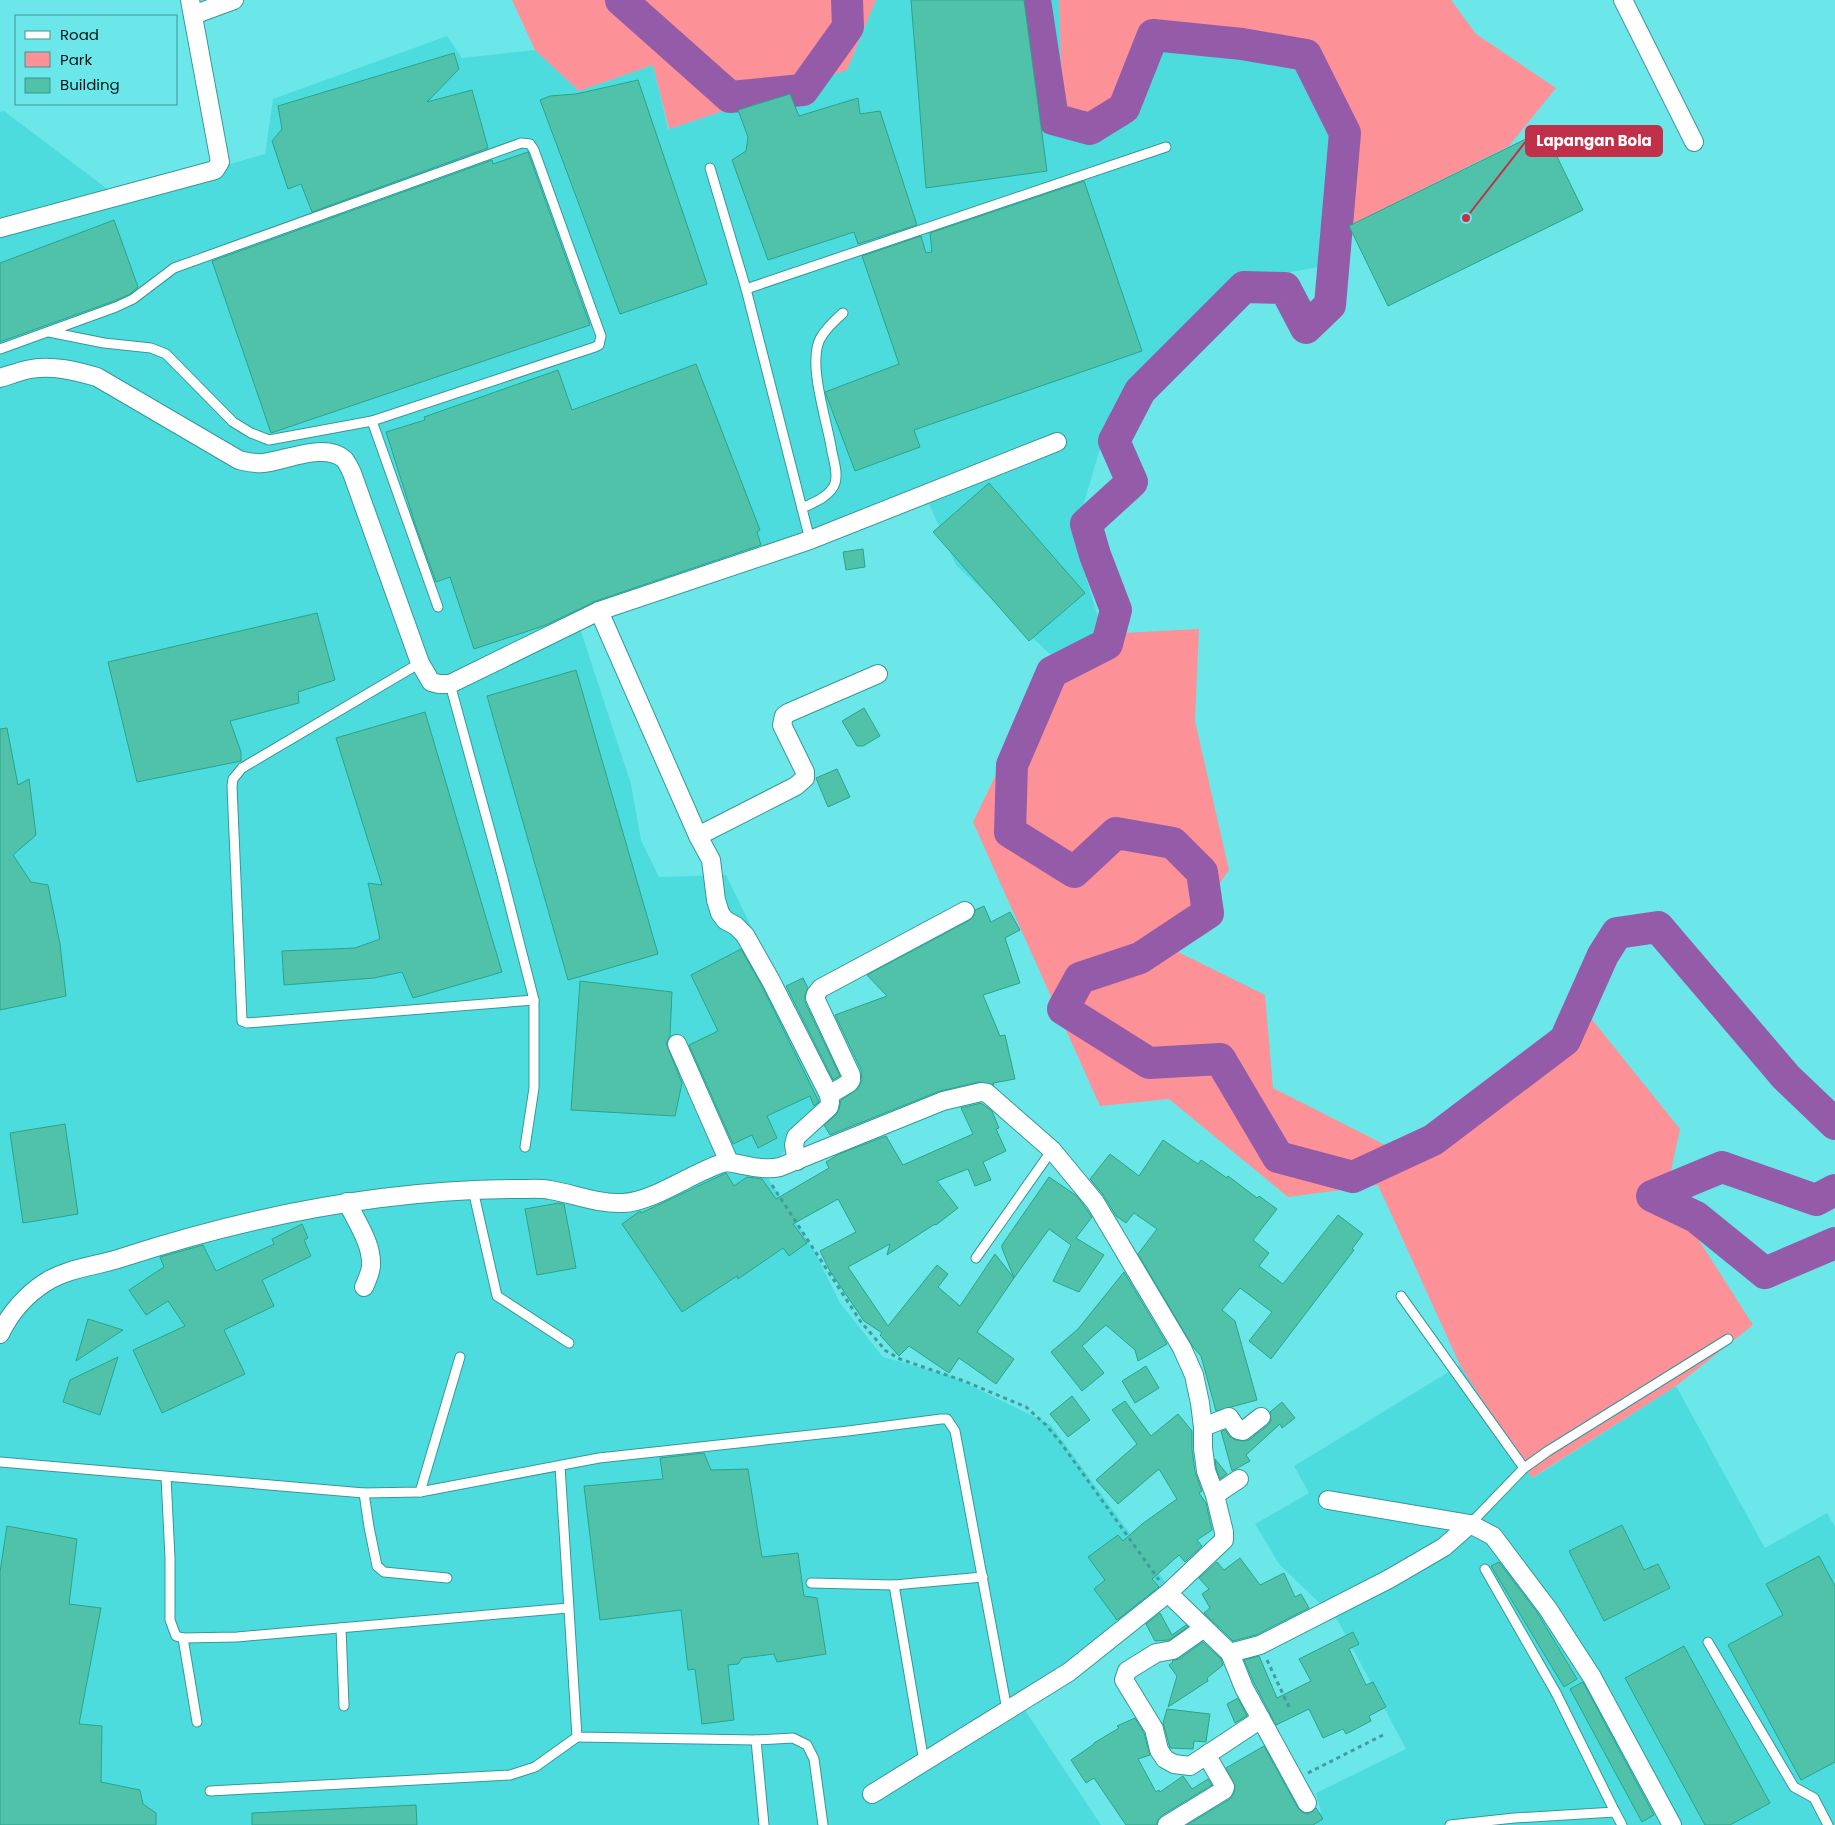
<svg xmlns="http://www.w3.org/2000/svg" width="1835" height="1825" viewBox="0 0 1835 1825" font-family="Poppins,sans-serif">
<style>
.built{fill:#4ddcde}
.green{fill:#fc9198}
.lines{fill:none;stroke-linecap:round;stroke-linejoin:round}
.river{stroke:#945ba9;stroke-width:32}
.building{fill:#50c2aa;stroke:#29a48c}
.lane-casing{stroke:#379799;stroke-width:11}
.street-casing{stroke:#379799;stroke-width:20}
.path{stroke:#449a9c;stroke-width:3;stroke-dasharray:4 4;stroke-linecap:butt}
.lane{stroke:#fff;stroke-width:9}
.street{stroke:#fff;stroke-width:18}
.leader{fill:none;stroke:#c13049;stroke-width:2}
.callout-dot{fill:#c13049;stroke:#6ce7e9;stroke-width:2}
.callout{fill:#c13049;stroke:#c13049;stroke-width:2}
.callout-label{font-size:15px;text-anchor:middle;font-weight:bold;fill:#fff}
</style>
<rect width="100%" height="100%" fill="#6ce7e9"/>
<g class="built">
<path d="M876,0h183l4,128 42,10 46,-80 54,-32 110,22 29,60 -14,157 -94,17 -125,129 -37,126 29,97 -50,23 -97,-92 -27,-61 -117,42 -135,40 -97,42 51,156 10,56 18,37 67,-2 105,214 -65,86 49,77 25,51 43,54 68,19 100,49 121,166 -151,113 80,121h-1101v-1713l4,-1 110,83 47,-10 104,-30 8,-55 174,-63 15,22 73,-8 44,41 74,-26 15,64 179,-59z"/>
<path d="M1460,1365l73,113 143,-92 89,162 62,-35 8,14v298h-537l23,-13 -5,-19 90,-44 -68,-128 -59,-57 -24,-40 54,-31 -15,-27z"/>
</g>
<g class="green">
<path d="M512,0h364l-29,70 -178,59 -16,-64 -74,26 -44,-41z"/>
<path d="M1059,0h392l25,34 80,54 -47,58 -176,88 11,-126 -29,-60 -110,-22 -54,32 -46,80 -42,-10z"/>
<path d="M1199,629l-4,92 34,149 -55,80 91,45 8,93 126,64 187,-140 94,117 -13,61 86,135 -77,61 -144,92 -72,-113 -82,-180 -90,12 -119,-98 -69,7 -127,-284 80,-165 50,-23z"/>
</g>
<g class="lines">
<g class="river">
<path d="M621,0l109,97 73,-7 45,-63 -1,-27"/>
<path d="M1035,0l18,119 37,10 34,-21 29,-73 89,9 64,11 39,78 -15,172 -24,23 -21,-40 -41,-1 -104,104 -26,50 18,41 -46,42 9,31 21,55 -9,34 -55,28 -40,93 -2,67 64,40 42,-39 57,10 29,29 6,41 -68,45 -60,20 -17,31 86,54 71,-4 58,98 75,20 80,-37 132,-100 38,-85 14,-22 41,-6 128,150 49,47"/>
<path d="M1835,1190l-19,10 -94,-33 -70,29 44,21 69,56 70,-30"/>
</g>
</g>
<g class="building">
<path d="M911,0h113l23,171 -121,17z"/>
<path d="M454,53l5,16 -32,33 45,-12 16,58 -176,64 -11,-28 -13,5 -16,-48 10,-12 -4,-23z"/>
<path d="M638,80l69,204 -87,30 -80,-214 10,-4 26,-2z"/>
<path d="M790,94l9,22 59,-18 2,16 20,-3 37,114 -59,19 -4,-12 -86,28 -36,-100 14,-9 2,-14 -10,-27z"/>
<path d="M1544,130l39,80 -195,96 -39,-80z"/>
<path d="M528,152l62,173 -319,108 -59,-172 280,-101 1,4z"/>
<path d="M1084,181l58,170 -228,79 6,17 -65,24 -30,-79 74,-28 -37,-108 59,-20 5,17 6,-1 -2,-19z"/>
<path d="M114,220l24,67 -8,7 -16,7 -114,41v-79z"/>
<path d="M696,364l64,166 -3,2 4,13 -165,56 -50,24 -72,24 -24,-72 -14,5 -19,-52 -31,-98 39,-12 -1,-3 134,-47 14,40z"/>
<path d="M989,483l96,110 -56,48 -96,-109z"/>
<path d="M863,549l2,18 -19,3 -3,-18z"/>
<path d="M317,613l18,67 -37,12 1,11 -69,18 11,31v9l-104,21 -29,-120z"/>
<path d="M576,670l82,284 -90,26 -81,-284z"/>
<path d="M864,708l16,28 -17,10h-6l-15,-25z"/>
<path d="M425,712l77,260 -89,26 -11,-26 -28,6 -90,7 -2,-34 73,-3 25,-9 -12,-56 14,2 -46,-147z"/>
<path d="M7,728l11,57 11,-6 7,56 -23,20 18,27 17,3 12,59 6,52 -66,14v-281z"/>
<path d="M837,769l13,28 -22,10 -12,-29z"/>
<path d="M984,906l7,16 19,-10 10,18 -15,8 15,45 -37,12 17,41 5,-1 10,44 -22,4 1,2 -15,-3 -39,9 -110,44 -6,-10 13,-11 2,-5 2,-9 17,-11 4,-9 -1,-10 -26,-55 52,-19 -20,-21 103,-55 4,-4 1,-6z"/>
<path d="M741,949l21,37 57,116 -5,4 -4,-10 -43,20 10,22 -19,10 -6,-13 -19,9 -44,-99 29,-14 -27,-56z"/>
<path d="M803,978l5,10 -3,7v7l35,74 -7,4 -47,-94z"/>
<path d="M580,981l92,11 -2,44 -4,7 16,40 -7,33 -104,-6z"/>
<path d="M981,1103l11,8 7,17 -3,1 10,22 -23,11 8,18 -16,6 -7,-17 -31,12 21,27 -22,17 -1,-1 -48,31 3,-11 -42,23 40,59 49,-61 11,9 -10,13 22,19 35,-52 19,24 -37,54 37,27 -18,25 -37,-26 -10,15 -40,-27 -10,10 -19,-21 2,-2 -18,-12 -34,-50 -10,-20 36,-19 -18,-33 -45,25 14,19 -18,13 -6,-8 -45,31 -1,-3 -55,36 -60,-88 18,-13 1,2 85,-40 8,13 13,-9 15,2 14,20 53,-31 -3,-6 13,-8 47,-18 17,29 70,-31 -12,-26z"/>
<path d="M65,1124l13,90 -55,9 -13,-90z"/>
<path d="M1163,1140l35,24 3,-4 26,18 1,-2 29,22 2,-2 18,13 -24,31 16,13 -10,13 24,18 55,-69 25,19 -11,15 2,1 -83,109 -22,-18 23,-29 -32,-24 -18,22 13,11 22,79 -41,11 -15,-55 -8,-9 -55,-93 19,-25 -23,-16 -8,10 -10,-7 -12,-20 -14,-17 20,-25 29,22z"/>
<path d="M1049,1177l28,19 15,21 -16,21 28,17 -25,37 -26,-11 18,-36 -22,-16 -35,49 -12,-30v-3z"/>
<path d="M559,1203l5,1 12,64 -39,7 -12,-66z"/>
<path d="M302,1224l6,14 -4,2 7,16 -49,24 12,26 -50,24 21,44 -83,39 -29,-63 52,-24 -17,-25 -22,14 -17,-25 35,-23 -4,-10 43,-12 13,26 58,-27 -2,-5z"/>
<path d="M1124,1272l43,72 -29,17 -3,-11 -29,-25 -24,21 22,27 -22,18 -31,-39 27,-23z"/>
<path d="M88,1319l35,11 -47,31z"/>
<path d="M118,1357l-18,58 -37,-13 7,-22z"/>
<path d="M1146,1366l13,22 -24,15 -13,-22z"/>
<path d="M1072,1396l18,24 -22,17 -18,-23z"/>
<path d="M1125,1401l26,35 27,-22 14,17v18l3,23 7,19 -3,2 7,10 6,27 -15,10 5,6 -17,16 -6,-7 -27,24 7,8 -42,33 -23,-31 11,-9 -17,-23 30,-22 5,6 19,-17 35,-25 -18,-30 -41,35 -22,-24 41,-36 -25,-34z"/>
<path d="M1282,1402l13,16 -13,10 -2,-4 -34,31 4,6 -18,10 -11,-40 4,-1 5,7 6,3 9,1 4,-1 19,-15 3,-4 -1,-9z"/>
<path d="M704,1453l7,17 37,-1 14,88 36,-4 6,43 13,2 9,56 -49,8 -3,-8 -32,4 -4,6 -10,1 6,55 -32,4 -7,-55 -7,1 -7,-60 -81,10 -16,-134 79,-7 -3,-21z"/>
<path d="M1215,1459l12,15 -7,5 -4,-11z"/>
<path d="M1622,1525l22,45 14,-6 12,24 -66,33 -35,-70z"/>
<path d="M7,1526l70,13 -8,65 32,4 -22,116 23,2 -1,56 39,8 3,14 13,9v12h-156v-253z"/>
<path d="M1819,1556l16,30v176l-34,18 -73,-135 55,-30 -17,-31z"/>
<path d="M1240,1558l20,27 24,-12 11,24 6,-3 8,14 -53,27 -23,6 -29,-28 6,-5 -8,-14 7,-5 -10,-11 18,-16 7,8z"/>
<path d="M1499,1562l38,50 40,67 -13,8 -73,-121z"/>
<path d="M1160,1613l12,22 14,-10 2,2 -19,13 -14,1 -9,-17z"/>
<path d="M1353,1632l6,12 -10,5 17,36 7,-3 13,25 -17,9 2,5 -25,13 -3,-5 -20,9 -14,-29 -33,16 -22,-42 -10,-23 15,-4 18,42 34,-17 -12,-22z"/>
<path d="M1203,1642l18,17 2,6 -16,13 1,3 -40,26 9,-31 -8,-11 4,-3 -1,-1 7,-2z"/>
<path d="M1684,1646l86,157 -40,22h-25l-80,-147z"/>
<path d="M1583,1682l71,133 -12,7 -72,-133z"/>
<path d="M1238,1698l9,18 -12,7 -8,-19z"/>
<path d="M1167,1709l43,5 -4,28 -12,-1 -1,8 -23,-1 -7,-25z"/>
<path d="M1135,1718l9,15 6,22 -12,4 18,33 3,-2 1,2 23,-16 9,13 16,-10 4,6 -51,31 -3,4 -2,5h-30l-32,-47 -8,5 -15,-23 23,-16v-1l25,-15 -2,-2z"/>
<path d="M1264,1746l34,62 4,4 5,2 5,-2 4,-4 7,11 -10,6h-126l43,-26 4,-6 1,-7 -9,-18z"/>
<path d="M416,1805l1,20h-165v-12z"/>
</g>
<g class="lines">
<defs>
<g id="lane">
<path d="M710,168l36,121 64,251"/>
<path d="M746,289l420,-142"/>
<path d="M0,349l116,-42 17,-8 41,-31 347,-125 9,1 4,6 67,186 -2,9 -4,2 -223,74 -103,19 -18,-7 -18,-11 -67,-68 -15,-6 -47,-5 -55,-11"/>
<path d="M372,421l66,186"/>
<path d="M802,508c11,-5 29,-12 33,-25 3,-9 -1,-22 -3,-31 -4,-29 -25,-87 -12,-113 6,-11 15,-19 23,-26"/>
<path d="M420,663l-178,105 -9,11 -1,7 10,235 5,2 287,-23"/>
<path d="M450,684l51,187 33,129v88l-9,59"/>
<path d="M473,1190l24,106 72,47"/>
<path d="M976,1258l76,-108"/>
<path d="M1401,1296l123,172 -54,56"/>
<path d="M0,1462l364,31 56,-1 179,-34 249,-27 93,-12h6l8,12 52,279"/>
<path d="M560,1466l17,271 179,3 37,-2 14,7 7,14 9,66"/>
<path d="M1524,1468l24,-17 180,-112"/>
<path d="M166,1477l4,81v62l6,16 7,2"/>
<path d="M420,1492l40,-135"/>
<path d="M364,1493l5,34 8,39 7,6 63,6"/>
<path d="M1485,1569l71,124 59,119"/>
<path d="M811,1583l83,2 89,-8"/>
<path d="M894,1585l30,177"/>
<path d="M341,1628l3,78"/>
<path d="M1708,1642l86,145 20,11 14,27"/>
<path d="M197,1722l-14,-84 54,-1 331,-29"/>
<path d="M756,1740l8,85"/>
<path d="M210,1791l300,-16 25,-8 42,-30"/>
<path d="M1450,1825l64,-7 101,-6 7,13"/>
</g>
<g id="street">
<path d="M1623,0l71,142"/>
<path d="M193,15l41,-15"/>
<path d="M0,228l215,-58 5,-8 -30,-162"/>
<path d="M0,378c10,-3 20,-7 31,-9 22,-4 45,2 66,8l142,83c8,2 15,4 24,3 22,-2 61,-21 81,-4 3,3 6,10 8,14l68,190 11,19 8,2h11l149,-73 211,-71 247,-98"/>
<path d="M599,611l99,225 13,24 5,40 4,13 5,7 11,6 9,9 26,46 58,114 1,7 -1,5 -33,30 -2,8 3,16"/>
<path d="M698,836l98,-50 9,-8v-6l-23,-47 2,-9 4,-3 90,-39"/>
<path d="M677,1044l52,118"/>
<path d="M829,1095l20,-12 2,-3v-5l-36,-77 1,-4 5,-6 144,-77"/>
<path d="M347,1202c9,19 25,41 24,63 0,7 -4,15 -7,22"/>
<path d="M0,1334c10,-21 27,-40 46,-52 22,-14 51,-16 75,-24 129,-42 264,-69 400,-69 9,0 20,-1 29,1 24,4 48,14 73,13 30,-1 70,-31 100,-40 7,-2 14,1 20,2 13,3 25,5 37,2l163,-66 38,-9 6,1 65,57 43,52 87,146 12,27 6,28 3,24v21l3,23 9,24 9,37v8l-56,53 -99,79 -197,122"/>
<path d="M1203,1427l26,-10 9,13 5,1 18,-14"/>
<path d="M1215,1495l24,-16"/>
<path d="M1328,1500l142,24 23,12 55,73 44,68 80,148"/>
<path d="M1168,1593l62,60 30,-8 129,-66 55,-32 26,-23"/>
<path d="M1204,1628l-31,22 -17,3 -29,18 -3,9 30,49 5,21 6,9 9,5 16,2 71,-47"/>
<path d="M1230,1653l14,35 63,115"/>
<path d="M1167,1825l57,-35 1,-3 -15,-26 -1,-8"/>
</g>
</defs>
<use href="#lane" class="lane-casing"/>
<use href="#street" class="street-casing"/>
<g class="path">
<path d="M772,1185l89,137 25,29 14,8 64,22 62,26 20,18 15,18 98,137"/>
<path d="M1267,1660l22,47"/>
<path d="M1308,1773l75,-38"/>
</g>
<use href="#lane" class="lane"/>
<use href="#street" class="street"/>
</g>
<path class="leader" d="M1466 218L1526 141"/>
<circle class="callout-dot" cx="1466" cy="218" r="5"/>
<rect class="callout" x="1526" y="126" width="136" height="30" rx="5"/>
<g class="callout-label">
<text x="1594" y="146">Lapangan Bola</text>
</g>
<rect x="15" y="15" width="162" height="90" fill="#6ce7e9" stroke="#419395"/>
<rect x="25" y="31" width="25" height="8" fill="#ffffff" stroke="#419395"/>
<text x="60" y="40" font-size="15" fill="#001616">Road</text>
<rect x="25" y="52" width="25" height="15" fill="#fc9198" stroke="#419395"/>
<text x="60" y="65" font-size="15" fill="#001616">Park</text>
<rect x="25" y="78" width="25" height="15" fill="#50c2aa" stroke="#419395"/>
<text x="60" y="90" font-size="15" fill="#001616">Building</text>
</svg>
